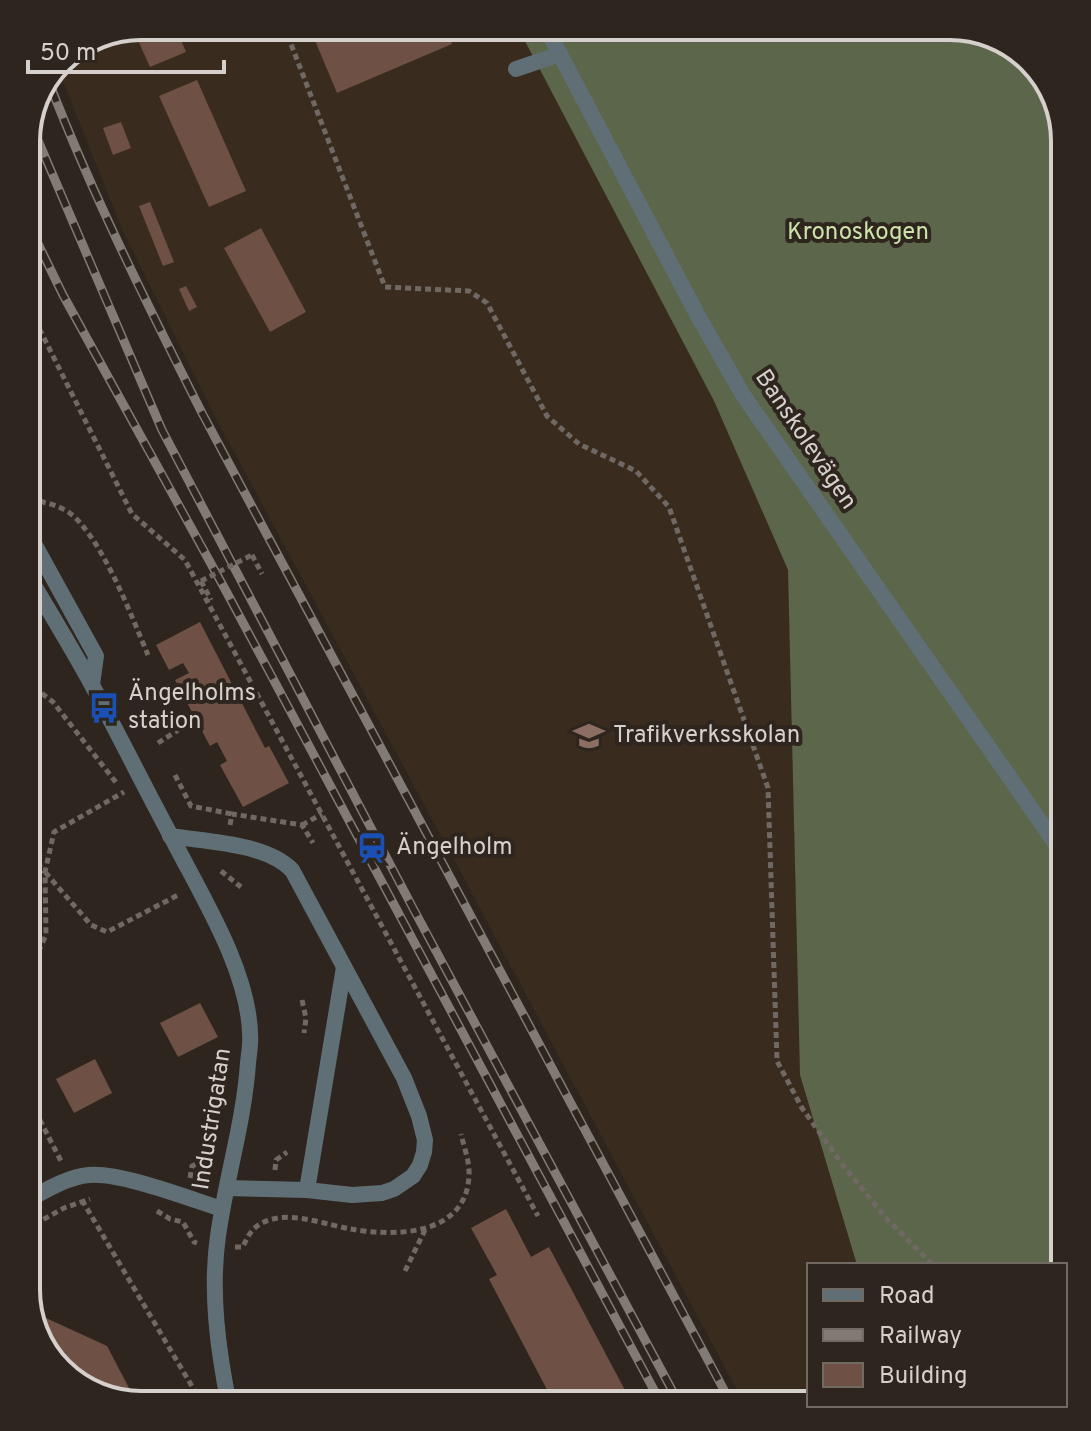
<svg xmlns="http://www.w3.org/2000/svg" width="1091" height="1431" viewBox="0 0 1091 1431" font-family="Overpass,sans-serif">
<style>
.education{fill:#392c1f}
.forest{fill:#5c664a}
.building{fill:#6e5045}
.lines{fill:none;stroke-linecap:round;stroke-linejoin:round}
.path{stroke:#706963;stroke-width:5;stroke-dasharray:6 4;stroke-linecap:butt}
.service{stroke:#606f75;stroke-width:16}
.minor{stroke:#606f75;stroke-width:16}
.tertiary{stroke:#606f75;stroke-width:16}
.rail-casing{stroke:#827b75;stroke-width:9}
.rail{stroke:#2e261e;stroke-width:6;stroke-dasharray:18;stroke-linecap:butt}
.path-bridge{stroke:#706963;stroke-width:5;stroke-dasharray:6 4;stroke-linecap:butt}
.labels{text-anchor:middle;dominant-baseline:central;stroke-width:8;stroke-linejoin:round;paint-order:stroke}
.park-label{font-size:24px;fill:#cde1aa;stroke:#2e261e}
.street-label{font-size:24px;fill:#d5d0cb;stroke:#2e261e}
.poi-label{font-size:24px;fill:#d5d0cb;stroke:#2e261e;text-anchor:start}
.rim{fill:none;stroke:#d5d0cb;stroke-width:4}
</style>
<rect width="100%" height="100%" fill="#2e261e"/>
<path class="education" d="M141,26h376l197,375 74,169 12,505 57,190h-48v140h-64l-280,-525 -245,-454 -98,-197 -64,-160 7,-14z"/>
<path class="forest" d="M517,26h440l51,16 38,36 19,63v1124h-208l-57,-190 -12,-505 -74,-169z"/>
<g class="building">
<path d="M141,26h34l11,26 -36,15 -17,-38z"/>
<path d="M309,26h136l7,18 -115,49z"/>
<path d="M197,80l49,111 -37,16 -50,-111z"/>
<path d="M121,122l10,26 -18,7 -10,-27z"/>
<path d="M150,202l24,60 -11,4 -24,-60z"/>
<path d="M261,228l45,84 -36,20 -46,-84z"/>
<path d="M186,286l11,21 -8,4 -10,-22z"/>
<path d="M200,622l65,126 4,-2 20,37 -46,24 -23,-42 7,-4 -10,-19 -7,4 -35,-66 14,-7 -6,-10 -14,7 -13,-25z"/>
<path d="M200,1003l18,34 -40,20 -18,-34z"/>
<path d="M95,1059l17,34 -38,20 -18,-34z"/>
<path d="M506,1209l25,48 18,-10 78,147 -20,11h-52l-66,-126 8,-4 -26,-47z"/>
<path d="M33,1312l74,34 31,59 -55,-16 -38,-36z"/>
</g>
<g class="lines">
<g class="path">
<path d="M284,26l101,261 84,4 18,12 60,113 32,28 57,27 33,36 99,281 9,273 25,47 40,56 43,53 48,48"/>
<path d="M26,302l106,212 53,46 72,134"/>
<path d="M26,487c16,21 18,12 37,22 7,3 15,11 19,16 28,34 49,90 66,130"/>
<path d="M252,555l10,19"/>
<path d="M201,581l10,19"/>
<path d="M26,681l27,21 65,83"/>
<path d="M247,699l10,-5 281,522"/>
<path d="M158,743l37,-24"/>
<path d="M175,775l16,31 41,8"/>
<path d="M230,825l2,-11 70,11 11,18"/>
<path d="M302,825l20,-11"/>
<path d="M26,846l18,26"/>
<path d="M26,868l19,4 46,53 16,7 73,-38"/>
<path d="M221,871l20,16"/>
<path d="M26,979l20,-44 -1,-63 9,-40 70,-40"/>
<path d="M302,1000l4,18 -2,15"/>
<path d="M26,1093l36,70"/>
<path d="M275,1170l1,-10 11,-8"/>
<path d="M190,1178l2,-12 11,-5 9,-11"/>
<path d="M82,1200l121,205"/>
<path d="M157,1211l13,8 13,3 11,20 3,1"/>
<path d="M26,1229l38,-21 26,-9"/>
<path d="M235,1247h8c6,-15 13,-24 30,-28 24,-6 54,6 78,10 44,8 115,7 118,-53 1,-13 -5,-29 -8,-42"/>
<path d="M405,1271l20,-41"/>
</g>
<g class="service">
<path d="M516,69l44,-15"/>
<path d="M170,836c38,6 95,7 122,34l112,208 15,38 6,24 -1,12 -4,13 -7,11 -19,13 -12,4 -30,2 -45,-5 -80,-2"/>
<path d="M307,1190l37,-223"/>
</g>
<g class="minor">
<path d="M545,26l153,290 45,79 322,462"/>
<path d="M26,1201c20,-11 41,-24 63,-26 32,-3 101,24 133,34"/>
</g>
<g class="tertiary">
<path d="M26,529l70,127 -4,28"/>
<path d="M26,572c23,39 46,76 67,115 27,50 52,101 79,151 29,57 76,131 78,195 1,10 -1,20 -2,30 -4,59 -22,115 -30,173 -8,56 0,114 11,169"/>
</g>
<defs>
<g id="rail">
<path d="M50,85c44,113 98,221 152,328l530,992"/>
<path d="M31,124l131,306 252,480 266,495"/>
<path d="M26,219l37,76 163,296 436,814"/>
</g>
</defs>
<use href="#rail" class="rail-casing"/>
<use href="#rail" class="rail"/>
<path class="path-bridge" d="M201,581l51,-26"/>
</g>
<defs>
<symbol id="bus-bare" viewBox="-9 -9 18 18"><path d="M-5-6H5V4H4V6H2V4H-2V6H-4V4H-5ZM-3.5-4V0h7V-4ZM-3.5 1.2v1.5H-2V1.2ZM2 1.2v1.5H3.5V1.2Z" fill="#1a4fb4" stroke="#2e261e" stroke-width="2.5" paint-order="stroke"/></symbol>
<symbol id="university-bare" viewBox="-9 -9 18 18"><path d="M0-5L7-2L0 1L-7-2ZM-4 1L0 2.5L4 1V4Q0 6-4 4Z" fill="#8d6e63" stroke="#2e261e" stroke-width="2.5" paint-order="stroke"/></symbol>
<symbol id="station-bare" viewBox="-9 -9 18 18"><path d="M-3-6H3Q5-6 5-4V2Q5 4 3 4L4.5 6H3L1.5 4h-3L-3 6H-4.5L-3 4Q-5 4-5 2V-4Q-5-6-3-6ZM-3.5-4v3h7v-3ZM-3.5 1v1.5H-2V1ZM2 1v1.5H3.5V1Z" fill="#1a4fb4" stroke="#2e261e" stroke-width="2.5" paint-order="stroke"/></symbol>
</defs>
<g fill-rule="evenodd">
<use href="#bus-bare" x="82" y="686" width="44" height="44"/>
<use href="#university-bare" x="567" y="714" width="44" height="44"/>
<use href="#station-bare" x="350" y="826" width="44" height="44"/>
</g>
<g class="labels">
<g class="park-label">
<text x="858" y="233">Kronoskogen</text>
</g>
<g class="street-label">
<text transform="translate(805 440) rotate(56)">Banskolevägen</text>
<text transform="translate(213 1119) rotate(-81)">Industrigatan</text>
</g>
<g class="poi-label">
<text x="128" y="694">Ängelholms<tspan x="128" dy="28">station</tspan></text>
<text x="613" y="736">Trafikverksskolan</text>
<text x="396" y="848">Ängelholm</text>
</g>
</g>
<path d="M0 0H1091V1431H0ZM141 40H950A101 101 0 0 1 1051 141V1290A101 101 0 0 1 950 1391H141A101 101 0 0 1 40 1290V141A101 101 0 0 1 141 40Z" fill="#2e261e" fill-rule="evenodd"/>
<path class="rim" d="M141 40H950A101 101 0 0 1 1051 141V1290A101 101 0 0 1 950 1391H141A101 101 0 0 1 40 1290V141A101 101 0 0 1 141 40Z"/>
<rect x="807" y="1263" width="260" height="144" fill="#2e261e" stroke="#716a63" stroke-width="2"/>
<rect x="823" y="1289" width="40" height="12" fill="#606f75" stroke="#716a63" stroke-width="2"/>
<text x="879" y="1303" font-size="24" fill="#d5d0cb">Road</text>
<rect x="823" y="1329" width="40" height="12" fill="#827b75" stroke="#716a63" stroke-width="2"/>
<text x="879" y="1343" font-size="24" fill="#d5d0cb">Railway</text>
<rect x="823" y="1363" width="40" height="24" fill="#6e5045" stroke="#716a63" stroke-width="2"/>
<text x="879" y="1383" font-size="24" fill="#d5d0cb">Building</text>
<path d="M28 60v12h196v-12" fill="none" stroke="#d5d0cb" stroke-width="4"/>
<text x="40" y="60" font-size="24" fill="#d5d0cb" stroke="#2e261e" stroke-width="6" paint-order="stroke">50 m</text>
</svg>
